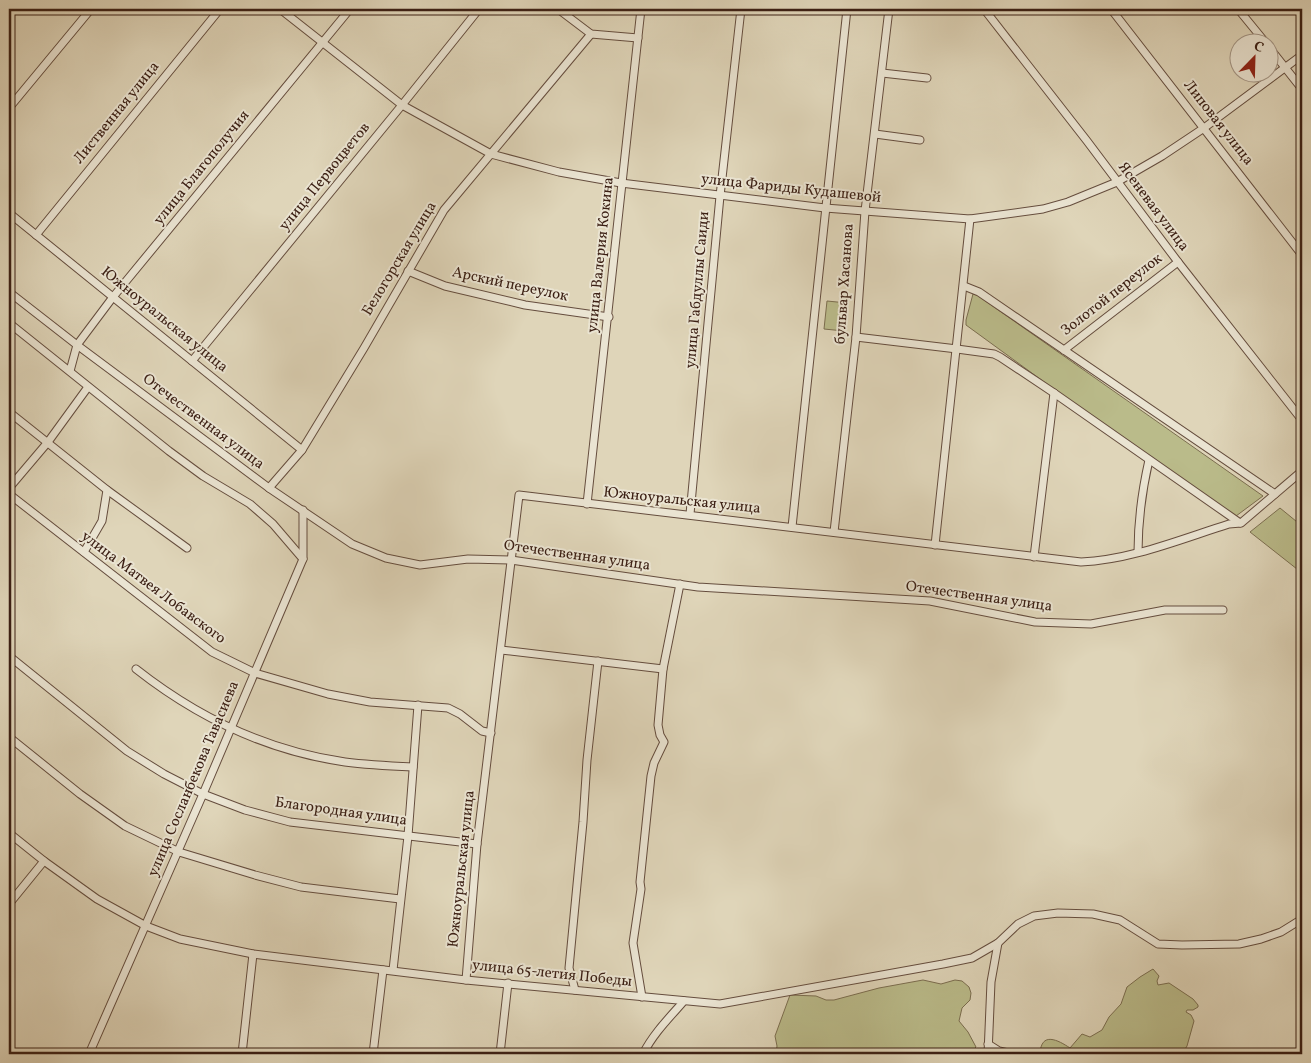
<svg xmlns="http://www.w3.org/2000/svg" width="1311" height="1063" viewBox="0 0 1311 1063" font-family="Vollkorn,serif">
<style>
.green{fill:#babb8a;stroke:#7b6e50}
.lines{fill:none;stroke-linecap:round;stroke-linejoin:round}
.street-casing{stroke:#654d3e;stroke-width:9}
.street{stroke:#eae4d2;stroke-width:7}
.labels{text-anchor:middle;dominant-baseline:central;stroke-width:4;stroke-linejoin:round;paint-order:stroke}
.street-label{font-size:15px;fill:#3c2015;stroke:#eae4d2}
</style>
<rect width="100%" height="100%" fill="#dfd5b9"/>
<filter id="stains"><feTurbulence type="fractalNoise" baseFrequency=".004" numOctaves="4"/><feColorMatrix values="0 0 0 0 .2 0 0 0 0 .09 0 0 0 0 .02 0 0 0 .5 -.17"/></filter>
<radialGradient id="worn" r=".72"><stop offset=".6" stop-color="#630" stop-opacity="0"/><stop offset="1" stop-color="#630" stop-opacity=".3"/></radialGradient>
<g class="green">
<path d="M973,294l4,1 286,201 -31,23 -266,-194v-5z"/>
<path d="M827,301l20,2 -3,28 -20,-2z"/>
<path d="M1280,508l22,18v47l-52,-41z"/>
<path d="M1153,969l6,7 -2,5 1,4 11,-2 24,16 5,6v2l-5,3h-6l-1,2 5,3 3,6 -7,25 -5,8h-142c1,-23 18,-14 30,-6l12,-14 8,3 12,-7 7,-13 12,-13 6,-17 13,-10z"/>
<path d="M923,980l18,4 14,-4 7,1 7,6 2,6 -1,7 -8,8 -3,13 9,11 8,15 -3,3 -4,1 1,3h-194l1,-8 -2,-10 15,-41 26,1 10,4h8l45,-12z"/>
</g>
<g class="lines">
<defs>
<g id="street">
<path d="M280,9l122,96 89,49 68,18 62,11 204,25 145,11 73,-10 25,-7 49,-20 45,-26 42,-28 98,-73"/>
<path d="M558,9l33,25 47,4"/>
<path d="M984,9l103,132 91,121 124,158"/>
<path d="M1111,9l191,246"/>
<path d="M1238,9l27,33"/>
<path d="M1268,46l34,43"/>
<path d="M882,73l45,5"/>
<path d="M9,108l82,-99"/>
<path d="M875,134l45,6"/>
<path d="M9,213l293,237"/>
<path d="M36,235l184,-226"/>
<path d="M408,271l37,15 80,19 84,12"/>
<path d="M964,286l15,6 296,202"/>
<path d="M9,292l68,53 192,143 83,56 34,14 34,7 48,-6 43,1 187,27 232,14 105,21 56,2 74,-14h58"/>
<path d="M9,323l160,128 34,25 47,28 23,20 30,35"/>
<path d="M856,337l101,12 37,5 6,3 54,36 186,130"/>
<path d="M1064,350l114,-88"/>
<path d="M192,361l210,-256 77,-96"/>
<path d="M70,371l7,-26 36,-48 237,-288"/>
<path d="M9,412l98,78 -5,31 -18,31"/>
<path d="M9,488l39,-46 40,-55"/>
<path d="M269,488l33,-38 62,-102 80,-138 147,-176"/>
<path d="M107,490l80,58"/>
<path d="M9,494l203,158 43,21 73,21 42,8 78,6 12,6 22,17 9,2"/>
<path d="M587,504l54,-495"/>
<path d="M690,514l30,-318 21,-187"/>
<path d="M792,527l55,-518"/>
<path d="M834,532l22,-195 9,-126 24,-202"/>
<path d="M935,545l35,-326"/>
<path d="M1138,552c0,-32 4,-61 11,-92"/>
<path d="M1034,557l20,-164"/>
<path d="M501,650l162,19"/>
<path d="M9,656l118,95 37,23 39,20 42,16 45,12 187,22"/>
<path d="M136,669c61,48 132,82 209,93 23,3 45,4 68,5"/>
<path d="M9,737l71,57 45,32 54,26 76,23 46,12 99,12"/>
<path d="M9,833l35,28 53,38 49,27 34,13 73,15 213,26 254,24 223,-40 29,-6 26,-15"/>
<path d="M9,904l35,-43"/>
<path d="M393,970l15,-134 10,-131"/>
<path d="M466,980l11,-136 42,-349 562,67c50,-2 100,-23 148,-38l12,-1 61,-52"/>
<path d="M575,990l-6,-22 14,-146 4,-62 11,-99"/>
<path d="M642,997l-9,-54 8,-54 -1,-7 11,-106 3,-13 10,-21 -4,-7 -2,-10 5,-56 17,-85"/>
<path d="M988,1044l11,7 14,3"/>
<path d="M89,1054l114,-260 100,-235v-49"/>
<path d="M242,1054l11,-100"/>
<path d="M373,1054l10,-84"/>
<path d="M500,1054l8,-71"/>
<path d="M643,1054c10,-20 26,-36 41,-53"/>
<path d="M988,1054l3,-72 7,-39 20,-19 16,-8 24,-3 35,1 27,6 38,24 24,1 57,-1 22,-5 20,-7 21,-13"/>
</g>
</defs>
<use href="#street" class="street-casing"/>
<use href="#street" class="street"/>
</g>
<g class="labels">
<g class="street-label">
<text transform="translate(117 113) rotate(-51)">Лиственная улица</text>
<text transform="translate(1218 123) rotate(52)">Липовая улица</text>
<text transform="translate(202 168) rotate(-51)">улица Благополучия</text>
<text transform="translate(325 177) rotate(-51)">улица Первоцветов</text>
<text transform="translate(791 189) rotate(6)">улица Фариды Кудашевой</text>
<text transform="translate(1153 207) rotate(53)">Ясеневая улица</text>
<text transform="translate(601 255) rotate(-84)">улица Валерия Кокина</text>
<text transform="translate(400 259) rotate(-59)">Белогорская улица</text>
<text transform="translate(845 284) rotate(-86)">бульвар Хасанова</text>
<text transform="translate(510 285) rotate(12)">Арский переулок</text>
<text transform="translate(698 290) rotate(-85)">улица Габдуллы Саиди</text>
<text transform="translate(1112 295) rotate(-38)">Золотой переулок</text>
<text transform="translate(164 320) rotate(39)">Южноуральская улица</text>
<text transform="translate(203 422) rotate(37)">Отечественная улица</text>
<text transform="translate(682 501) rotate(6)">Южноуральская улица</text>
<text transform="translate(577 556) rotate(8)">Отечественная улица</text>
<text transform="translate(153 588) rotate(37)">улица Матвея Лобавского</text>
<text transform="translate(979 597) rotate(8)">Отечественная улица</text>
<text transform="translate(194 779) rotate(-67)">улица Сосланбекова Тавасиева</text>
<text transform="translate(341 812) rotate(8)">Благородная улица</text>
<text transform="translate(462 869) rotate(-84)">Южноуральская улица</text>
<text transform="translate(552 974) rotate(6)">улица 65-летия Победы</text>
</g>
</g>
<rect width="1311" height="1063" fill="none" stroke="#dfd5b9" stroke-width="30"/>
<rect x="10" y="10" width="1291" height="1043" fill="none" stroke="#3c2015" stroke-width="2.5"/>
<rect x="15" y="15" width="1281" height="1033" fill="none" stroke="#3c2015"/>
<g transform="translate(1254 58) rotate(23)"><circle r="24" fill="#eae4d2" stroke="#a49686"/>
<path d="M0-4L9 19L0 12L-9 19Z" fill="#8f2418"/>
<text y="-8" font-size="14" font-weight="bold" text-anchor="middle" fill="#3c2015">С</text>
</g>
<rect width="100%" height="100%" filter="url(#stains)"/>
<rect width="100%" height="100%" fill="url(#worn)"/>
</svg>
